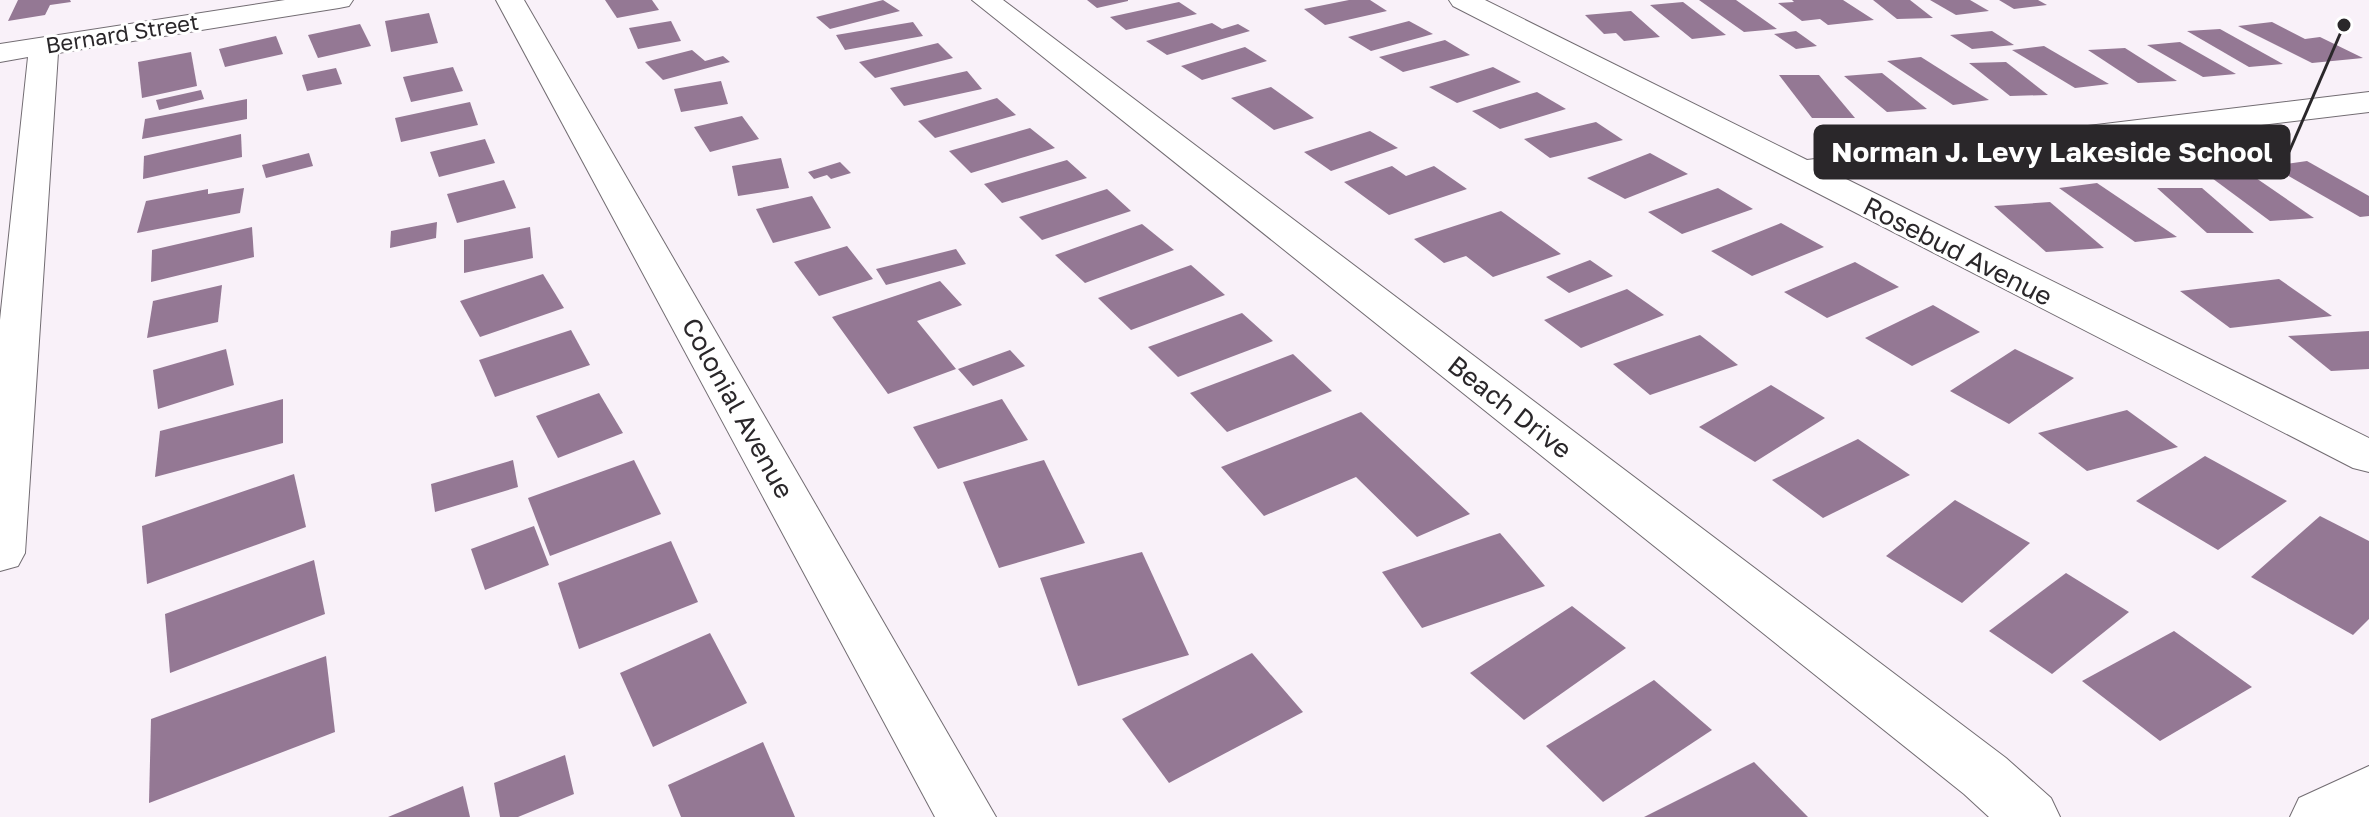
<svg xmlns="http://www.w3.org/2000/svg" width="2369" height="817" viewBox="0 0 2369 817" font-family="'Golos Text',sans-serif">
<style>
.building{fill:#947894}
.lines{fill:none;stroke-linecap:round;stroke-linejoin:round}
.street-casing{stroke:#726c72;stroke-width:2}
.street{fill:#fff;fill-rule:evenodd}
.labels{text-anchor:middle;dominant-baseline:central;stroke-width:6;stroke-linejoin:round;paint-order:stroke}
.far-street-label{font-size:22px;fill:#2a272a;stroke:#fff}
.street-label{font-size:26px;fill:#2a272a;stroke:#fff}
.leader{fill:none;stroke:#2a272a;stroke-width:3}
.callout-dot{fill:#2a272a;stroke:#fff;stroke-width:3}
.callout{fill:#2a272a;stroke:#2a272a;stroke-width:3}
.callout-label{font-size:28px;text-anchor:middle;font-weight:bold;fill:#fff}
</style>
<rect width="100%" height="100%" fill="#f9f1f9"/>
<g class="building">
<path d="M18,0h52l1,2 -21,3 -5,10 -37,6z"/>
<path d="M605,0h47l7,10 -42,8z"/>
<path d="M883,0l17,11 -70,18 -14,-12z"/>
<path d="M1087,0h41v1l-31,7z"/>
<path d="M1349,0h21l17,11 -62,14 -21,-16z"/>
<path d="M1699,0h37l41,29 -33,3z"/>
<path d="M1792,0h51l31,20 -46,5 -8,-6 -18,2 -24,-18 16,-1z"/>
<path d="M1873,0h37l23,18 -36,1z"/>
<path d="M1930,0h40l19,11 -33,4z"/>
<path d="M1999,0h39l9,5 -33,4z"/>
<path d="M1179,2l18,12 -71,16 -16,-13z"/>
<path d="M1683,2l43,33 -34,4 -42,-34z"/>
<path d="M1631,11l29,26 -36,4 -8,-8 -12,1 -19,-19z"/>
<path d="M429,13l9,30 -47,9 -6,-31z"/>
<path d="M671,21l10,20 -43,8 -9,-21z"/>
<path d="M1409,21l24,13 -62,17 -23,-14z"/>
<path d="M913,22l10,14 -78,14 -9,-15z"/>
<path d="M2272,22l33,17 15,-2 43,21 -51,5 -74,-37z"/>
<path d="M1212,23l10,6 16,-5 12,7 -83,24 -21,-14z"/>
<path d="M360,24l11,22 -53,12 -10,-23z"/>
<path d="M2220,29l63,35 -34,3 -62,-36z"/>
<path d="M1796,31l21,15 -21,3 -22,-15z"/>
<path d="M1992,31l22,14 -42,4 -22,-14z"/>
<path d="M276,36l7,18 -58,13 -6,-18z"/>
<path d="M1445,40l25,15 -67,17 -24,-15z"/>
<path d="M2180,42l56,32 -33,3 -56,-32z"/>
<path d="M938,43l15,15 -78,20 -16,-16z"/>
<path d="M2044,46l65,38 -34,4 -63,-38z"/>
<path d="M1245,47l22,14 -65,19 -21,-14z"/>
<path d="M2125,48l52,33 -39,2 -50,-33z"/>
<path d="M692,50l13,11 18,-5 7,6 -67,18 -18,-18z"/>
<path d="M191,52l6,34 -55,12 -4,-36z"/>
<path d="M1921,57l68,43 -36,5 -66,-44z"/>
<path d="M2006,62l42,33 -38,1 -41,-33z"/>
<path d="M453,67l10,24 -52,11 -8,-25z"/>
<path d="M1493,67l28,15 -64,21 -28,-16z"/>
<path d="M336,68l6,16 -35,7 -5,-16z"/>
<path d="M967,71l15,18 -78,17 -14,-18z"/>
<path d="M1882,73l45,36 -40,3 -43,-36z"/>
<path d="M1779,75h40l36,43h-43z"/>
<path d="M721,81l7,23 -47,8 -7,-23z"/>
<path d="M1271,87l43,31 -40,12 -43,-32z"/>
<path d="M201,90l3,9 -45,11 -3,-10z"/>
<path d="M1537,92l29,17 -66,20 -28,-18z"/>
<path d="M997,98l19,17 -81,23 -17,-17z"/>
<path d="M247,99v20l-105,20 3,-20z"/>
<path d="M470,102l8,23 -77,17 -6,-24z"/>
<path d="M742,116l17,23 -49,13 -16,-25z"/>
<path d="M1596,122l27,18 -73,18 -26,-19z"/>
<path d="M1030,128l25,20 -84,25 -22,-22z"/>
<path d="M1370,131l28,17 -67,23 -27,-19z"/>
<path d="M241,134l1,23 -99,22 1,-23z"/>
<path d="M485,139l10,24 -56,14 -9,-25z"/>
<path d="M309,153l4,13 -47,12 -4,-13z"/>
<path d="M1650,153l38,21 -63,25 -38,-21z"/>
<path d="M781,158l8,30 -51,8 -6,-30z"/>
<path d="M1067,160l20,18 -85,25 -18,-19z"/>
<path d="M2307,161l62,35v20l-9,1 -89,-51z"/>
<path d="M840,162l11,11 -20,6 -4,-4 -13,4 -6,-7z"/>
<path d="M2237,165l77,53 -44,3 -73,-54z"/>
<path d="M1392,166l14,10 28,-10 33,23 -78,26 -45,-33z"/>
<path d="M504,180l12,28 -59,15 -10,-29z"/>
<path d="M2097,183l80,54 -42,5 -76,-54z"/>
<path d="M244,188l-4,25 -103,20 9,-32 62,-12v5z"/>
<path d="M1718,188l35,21 -71,25 -34,-22z"/>
<path d="M2157,188h45l52,45h-47z"/>
<path d="M1107,189l24,22 -89,29 -23,-23z"/>
<path d="M812,196l19,32 -58,15 -17,-34z"/>
<path d="M2050,202l54,46 -58,4 -52,-46z"/>
<path d="M1501,211l60,43 -68,23 -27,-21 -22,7 -30,-24z"/>
<path d="M437,222l-1,16 -46,10 1,-17z"/>
<path d="M1781,223l43,24 -72,29 -41,-25z"/>
<path d="M1142,224l32,26 -89,33 -30,-28z"/>
<path d="M252,227l2,30 -103,25 1,-32z"/>
<path d="M530,227l3,31 -69,15v-33z"/>
<path d="M847,246l26,33 -54,17 -25,-34z"/>
<path d="M956,249l10,15 -80,21 -10,-16z"/>
<path d="M1590,260l23,16 -44,17 -23,-16z"/>
<path d="M1855,262l44,25 -72,31 -43,-26z"/>
<path d="M1191,265l34,30 -94,35 -33,-32z"/>
<path d="M543,274l21,34 -84,29 -20,-36z"/>
<path d="M2279,279l53,37 -102,12 -50,-37z"/>
<path d="M940,281l22,24 -45,16 39,48 -68,25 -56,-77z"/>
<path d="M222,285l-4,37 -71,16 6,-37z"/>
<path d="M1627,289l37,26 -83,33 -37,-28z"/>
<path d="M1933,305l47,27 -68,34 -47,-28z"/>
<path d="M1242,313l31,28 -95,36 -30,-30z"/>
<path d="M571,330l19,35 -95,32 -16,-37z"/>
<path d="M2369,331v38l-38,2 -43,-35z"/>
<path d="M1700,335l38,30 -88,30 -37,-31z"/>
<path d="M226,349l8,36 -76,24 -5,-39z"/>
<path d="M2015,349l59,29 -65,46 -59,-33z"/>
<path d="M1010,350l15,16 -52,20 -15,-17z"/>
<path d="M1293,354l39,37 -105,41 -37,-39z"/>
<path d="M1771,385l54,33 -70,44 -56,-35z"/>
<path d="M599,393l24,40 -65,25 -22,-42z"/>
<path d="M283,399v44l-128,34 5,-46z"/>
<path d="M1002,399l26,41 -90,29 -25,-42z"/>
<path d="M2127,410l51,37 -91,24 -49,-38z"/>
<path d="M1361,412l109,102 -53,23 -61,-60 -92,39 -43,-49z"/>
<path d="M1858,439l52,36 -87,43 -51,-38z"/>
<path d="M2205,456l82,45 -69,49 -82,-49z"/>
<path d="M513,460l5,27 -83,25 -4,-28z"/>
<path d="M634,460l27,54 -111,42 -22,-58z"/>
<path d="M1044,460l41,83 -86,25 -36,-86z"/>
<path d="M294,474l12,53 -159,57 -5,-58z"/>
<path d="M1955,500l75,43 -68,60 -76,-47z"/>
<path d="M2320,516l49,25v78l-16,16 -102,-58z"/>
<path d="M534,526l15,39 -64,25 -14,-41z"/>
<path d="M1500,533l45,53 -123,42 -40,-56z"/>
<path d="M671,541l27,61 -119,47 -21,-66z"/>
<path d="M1142,552l47,103 -111,31 -38,-108z"/>
<path d="M314,560l11,54 -155,59 -5,-59z"/>
<path d="M2066,573l63,39 -77,62 -63,-43z"/>
<path d="M1572,606l54,42 -102,72 -54,-47z"/>
<path d="M2174,631l78,56 -92,54 -78,-60z"/>
<path d="M710,633l37,70 -94,44 -33,-74z"/>
<path d="M1252,653l51,59 -134,71 -47,-64z"/>
<path d="M326,656l9,76 -186,71 2,-84z"/>
<path d="M1654,680l58,50 -109,72 -57,-56z"/>
<path d="M763,742l32,75h-114l-13,-32z"/>
<path d="M565,755l9,39 -56,23h-18l-6,-34z"/>
<path d="M1754,762l54,55h-164z"/>
<path d="M463,786l7,31h-82z"/>
</g>
<g class="lines">
<defs>
<g id="street">
<path d="M285,0h68l-4,6 -10,2 -281,45 -33,500 -7,13 -18,5v-251l28,-263 -28,5v-18z"/>
<path d="M496,0h28l472,817h-61z"/>
<path d="M972,0h31l1003,758 45,40 9,19h-71l-25,-23z"/>
<path d="M1449,0h36l322,160 562,-68v20l-529,64 529,262v34l-16,-4 -900,-462z"/>
<path d="M2369,766v51h-79l9,-19z"/>
</g>
</defs>
<use href="#street" class="street-casing"/>
<use href="#street" class="street"/>
</g>
<g class="labels">
<g class="far-street-label">
<text transform="translate(122 33) rotate(-9)">Bernard Street</text>
</g>
<g class="street-label">
<text transform="translate(1958 251) rotate(27)">Rosebud Avenue</text>
<text transform="translate(1510 407) rotate(38)">Beach Drive</text>
<text transform="translate(738 408) rotate(61)">Colonial Avenue</text>
</g>
</g>
<path class="leader" d="M2344 25L2289 152"/>
<circle class="callout-dot" cx="2344" cy="25" r="8"/>
<rect class="callout" x="1815" y="126" width="474" height="52" rx="8"/>
<g class="callout-label">
<text x="2052" y="162">Norman J. Levy Lakeside School</text>
</g>
</svg>
